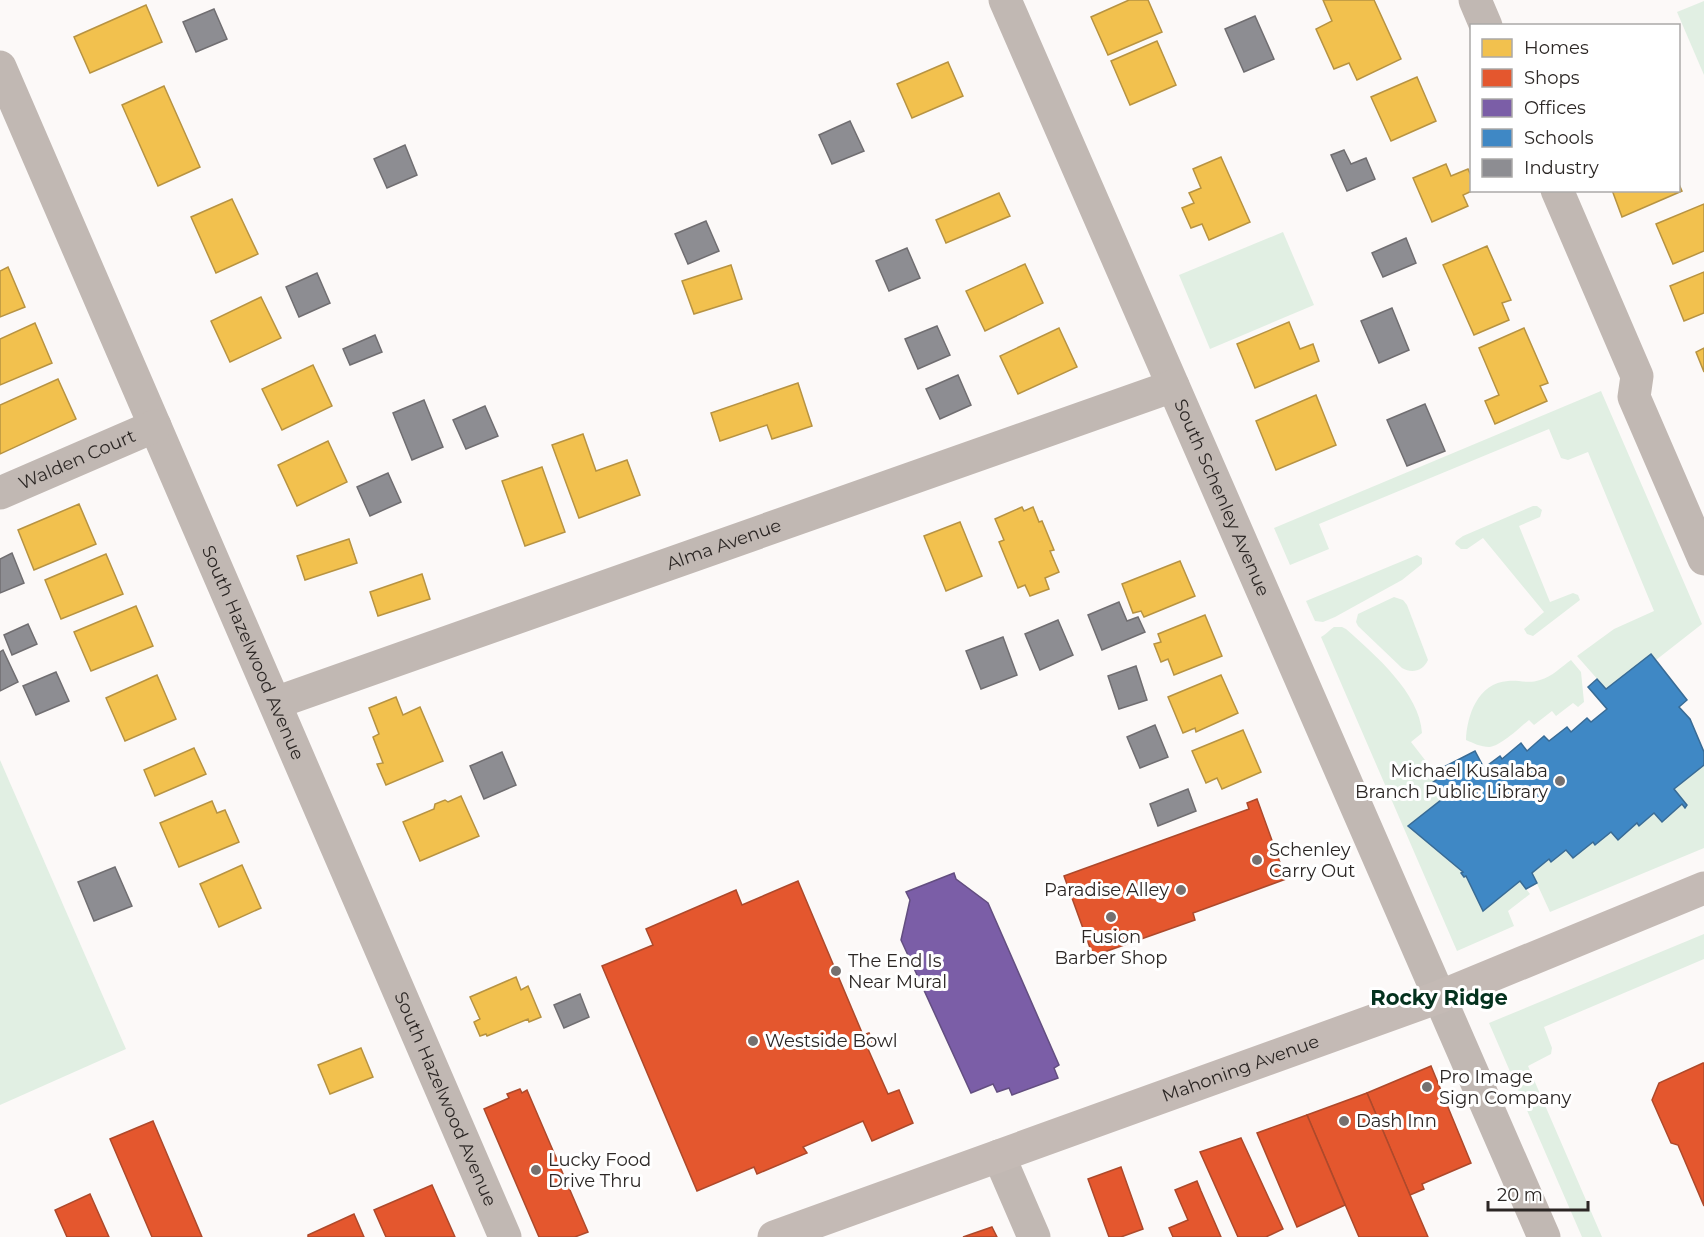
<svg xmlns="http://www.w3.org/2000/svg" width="1704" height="1237" viewBox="0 0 1704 1237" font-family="Montserrat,sans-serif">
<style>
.green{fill:#e1efe3}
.homes{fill:#f2c14e;stroke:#b79342;stroke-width:1.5}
.shops{fill:#e4572e;stroke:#ad492b;stroke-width:1.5}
.offices{fill:#7b5ea7;stroke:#634e80;stroke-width:1.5}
.schools{fill:#3f88c5;stroke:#396b95;stroke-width:1.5}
.industry{fill:#8d8d92;stroke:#706e71;stroke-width:1.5}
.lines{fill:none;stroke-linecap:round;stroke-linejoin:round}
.minor{stroke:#c1b8b3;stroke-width:33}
.major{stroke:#c4bab5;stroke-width:33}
.poi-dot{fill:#75706f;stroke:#fff;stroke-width:2}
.labels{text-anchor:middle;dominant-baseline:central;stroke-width:6;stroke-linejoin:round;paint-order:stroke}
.street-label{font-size:18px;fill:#2c2725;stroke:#fff}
.poi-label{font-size:18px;fill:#2c2725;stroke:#fff;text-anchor:start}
.quarter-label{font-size:21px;font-weight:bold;fill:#04321e;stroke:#fff}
</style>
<rect width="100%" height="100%" fill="#fcf9f8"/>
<g class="green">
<path d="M1704,1v74l-27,-63z"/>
<path d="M1283,232l31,73 -104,44 -31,-74z"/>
<path d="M1601,391l101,233 -46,36 -5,-6 -45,35 -29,-33 37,-27 40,-18 -66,-159 -20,8 -7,-2 -12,-29 -230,95 10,25 -39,16 -16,-37z"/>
<path d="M1533,506h4l5,4 -2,7 -21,9 31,76 23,-9 5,2 2,5 -47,36 -6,-2 -3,-5 20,-17 -61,-74 -16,11h-6l-6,-5 1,-3 7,-5z"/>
<path d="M1417,555l5,3v6l-20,16 -67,37 -12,5 -8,-1 -9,-20z"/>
<path d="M1394,597l9,3 4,5 21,55c-5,11 -16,14 -26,8l-44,-42 -2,-4 2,-8z"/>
<path d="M1334,627h8l4,2c28,25 74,64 76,104l-11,9 28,36 -7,6 9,10 7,-6 3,4 -43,34 55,46 -2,2 3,3 2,-1 17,34 37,-29 10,13 -22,17 6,15 -57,25 -136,-314c6,-3 8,-7 13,-10z"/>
<path d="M1571,660l10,12 3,30 -6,5 -5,-4 -17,13 -4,-5 -18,14 -5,-5c-9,7 -28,26 -40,27 -8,0 -16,-4 -23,-7 1,-25 12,-57 42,-59 11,-1 21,3 32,-1 12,-3 21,-13 31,-20z"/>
<path d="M0,760l126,289 -126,56z"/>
<path d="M1704,765v83l-154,64 -18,-39 17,-14 3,3 14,-12 7,8 20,-16 3,3 15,-13 26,-9 2,3 15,-13 8,8 20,-17 3,3 2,-2 -13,-16z"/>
<path d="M1704,934v25l-160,68 8,21 -1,6 -23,12 74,171h-20l-93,-214z"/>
</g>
<g class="homes">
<path d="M1129,0h19l14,32 -54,23 -17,-38z"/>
<path d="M1323,0h51l27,59 -44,21 -8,-17 -15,6 -18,-40 16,-8z"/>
<path d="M146,5l16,37 -72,31 -16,-36z"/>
<path d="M1157,41l19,44 -46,20 -19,-44z"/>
<path d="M948,62l15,34 -51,22 -15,-34z"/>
<path d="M1417,77l19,44 -45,20 -20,-44z"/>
<path d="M164,86l36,81 -42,19 -36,-81z"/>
<path d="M1221,157l29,65 -41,18 -7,-16 -11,4 -9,-20 12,-5 -5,-10 12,-5 -8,-19z"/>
<path d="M1446,164l5,12 17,-7 4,9v12h2l-11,5 5,11 -36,16 -19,-44z"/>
<path d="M1678,182l4,9 -60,26 -10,-27h66z"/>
<path d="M999,193l11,23 -64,27 -10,-23z"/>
<path d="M232,199l26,55 -42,19 -25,-56z"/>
<path d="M1704,204v47l-31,13 -17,-40z"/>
<path d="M1487,246l24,54 -9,3 7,17 -35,15 -31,-70z"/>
<path d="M1025,264l18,39 -58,28 -19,-40z"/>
<path d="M731,265l11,34 -48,15 -12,-33z"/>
<path d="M8,267l17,40 -25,10v-46z"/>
<path d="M1704,272v41l-20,8 -14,-35z"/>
<path d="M261,297l20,41 -51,24 -19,-41z"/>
<path d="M1289,322l11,27 13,-5 6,17 -64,27 -18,-44z"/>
<path d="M35,323l17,40 -52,22v-46z"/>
<path d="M1059,328l18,39 -59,27 -18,-38z"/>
<path d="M1524,328l24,55 -8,3 7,15 -52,23 -10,-23 14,-6 -20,-47z"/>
<path d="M1704,348v24l-8,-20z"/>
<path d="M313,365l19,41 -50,24 -20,-41z"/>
<path d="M58,379l18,40 -76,35v-49z"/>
<path d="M798,383l14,43 -40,13 -5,-14 -47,16 -9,-28z"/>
<path d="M1316,395l20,50 -60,25 -20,-49z"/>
<path d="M583,434l13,37 31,-11 13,35 -61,23 -27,-73z"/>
<path d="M328,441l19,41 -50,24 -19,-41z"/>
<path d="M542,467l23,65 -40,14 -23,-65z"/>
<path d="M79,504l17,40 -62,26 -16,-40z"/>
<path d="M1022,507l2,4 9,-4 6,15 3,-1 12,29 -4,1 9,21 -14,6 4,11 -19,7 -5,-11 -7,3 -19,-46 5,-2 -9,-21z"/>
<path d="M960,522l22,54 -36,15 -22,-55z"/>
<path d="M349,539l8,24 -52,17 -8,-24z"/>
<path d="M106,554l17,40 -62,25 -16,-39z"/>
<path d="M1180,561l15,35 -51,21 -3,-6 -8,2 -11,-29z"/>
<path d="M422,574l8,25 -52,17 -8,-24z"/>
<path d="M136,606l17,40 -62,25 -17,-39z"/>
<path d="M1205,615l17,41 -48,19 -6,-16 -7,3 -7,-18 7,-2 -3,-8z"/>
<path d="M157,675l19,44 -51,22 -19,-43z"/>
<path d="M1221,675l17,38 -42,19 -1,-4 -12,5 -15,-36z"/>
<path d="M396,697l7,18 17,-8 23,54 -57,24 -9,-21 6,-1 -10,-26 6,-3 -10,-26z"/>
<path d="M1243,730l18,42 -39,17 -5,-11 -11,5 -14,-32z"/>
<path d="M194,748l12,26 -51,22 -11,-26z"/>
<path d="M461,796l18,40 -59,25 -17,-39 31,-13 1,-5 10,-4 3,2z"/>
<path d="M212,801l5,12 8,-3 14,32 -60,25 -19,-44z"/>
<path d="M242,865l19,43 -42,19 -19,-43z"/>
<path d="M516,977l5,13 7,-4 13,31 -12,5 -1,-3 -41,17 -1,-2 -6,2 -6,-14 6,-3 -10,-22z"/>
<path d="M361,1048l12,29 -43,17 -12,-29z"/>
</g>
<g class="shops">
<path d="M1257,799l29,80 -93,34 2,7 -102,36 -29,-80 185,-67 -2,-6z"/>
<path d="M798,881l65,154 6,-2 6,13 -7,3 20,45 11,-4 14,33 -41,18 -9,-20 -60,26 4,6 -50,21 -3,-7 -57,24 -95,-225 51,-21 -7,-16 90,-39 6,15z"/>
<path d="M1703,1063h1v143l-26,-61 -7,-2 -19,-43 7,-17z"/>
<path d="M1431,1066l40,97 -49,21 2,5 -14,6 -43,-102z"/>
<path d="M520,1089l2,4 5,-3 61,142 -13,5h-36l-55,-128 25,-11 -2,-4z"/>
<path d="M1367,1093l43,102 18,42h-69l-52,-122z"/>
<path d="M1307,1115l38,90 -48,22 -40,-94z"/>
<path d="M153,1121l49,116h-50l-42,-98z"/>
<path d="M1241,1138l42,91 -17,8h-28l-38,-85z"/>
<path d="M1121,1167l22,62 -22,8h-12l-21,-58z"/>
<path d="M1197,1181l4,10 20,46h-48l-4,-9 19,-8 -13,-30z"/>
<path d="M432,1185l23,52h-69l-12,-27z"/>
<path d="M90,1194l19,43h-42l-12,-27z"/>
<path d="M354,1214l10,23h-56v-2z"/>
<path d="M992,1227l5,10h-34z"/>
</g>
<path class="offices" d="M954,873l2,6 32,24 71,162 -5,3 4,10 -46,17 -3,-7 -12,4 -4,-8 -22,9 -70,-153 9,-40 -4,-8z"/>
<path class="schools" d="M1651,654l36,46 -8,7 11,12 14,33v13l-30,24 13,16 -2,3 -3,-4 -20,18 -8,-9 -15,13 -2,-3 -19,17 -7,-8 -16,13 -2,-3 -20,16 -7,-8 -15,12 -2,-3 -17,14 5,10 -11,6 -6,-8 -37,30 -17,-35 -2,1 -3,-4 2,-1 -55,-46 43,-34 -3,-4 -7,6 -9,-11 7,-5 -5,-6 41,-21 9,17 16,-12 2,3 19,-16 6,8 17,-15 5,5 18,-14 4,5 16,-14 4,4 16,-13 -19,-22 9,-8 9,10z"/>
<g class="industry">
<path d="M214,9l13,30 -31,13 -13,-30z"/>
<path d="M1255,16l19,43 -30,13 -19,-43z"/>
<path d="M850,121l14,30 -32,13 -13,-29z"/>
<path d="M405,145l12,30 -30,13 -13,-29z"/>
<path d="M1344,150l7,14 15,-6 9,21 -28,12 -16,-36z"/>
<path d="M706,221l13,30 -31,13 -13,-30z"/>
<path d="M1406,238l10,25 -33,14 -11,-24z"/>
<path d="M907,248l13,30 -31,13 -13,-30z"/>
<path d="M317,273l13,30 -31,14 -13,-30z"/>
<path d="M1392,308l17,42 -30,13 -18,-42z"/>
<path d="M937,326l13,29 -32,14 -13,-30z"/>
<path d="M375,335l7,17 -32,13 -7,-16z"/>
<path d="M958,375l13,30 -31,14 -14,-30z"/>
<path d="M424,400l19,47 -31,13 -19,-47z"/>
<path d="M1425,404l20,47 -38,15 -20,-46z"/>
<path d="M485,406l13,30 -32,13 -13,-29z"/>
<path d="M388,473l13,29 -31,14 -13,-29z"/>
<path d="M12,553l12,30 -24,10v-34z"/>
<path d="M1119,602l8,19 11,-4 7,15 -43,18 -14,-35z"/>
<path d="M1058,620l15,35 -33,15 -15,-36z"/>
<path d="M28,624l9,20 -25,11 -8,-20z"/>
<path d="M1003,637l14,38 -36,14 -15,-38z"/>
<path d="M3,650l15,32 -18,9v-39z"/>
<path d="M1136,666l11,34 -28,9 -11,-33z"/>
<path d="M56,672l13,29 -33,14 -13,-29z"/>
<path d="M1155,725l13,32 -28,11 -13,-31z"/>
<path d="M502,752l14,33 -32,14 -14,-33z"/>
<path d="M1188,789l8,22 -38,15 -8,-22z"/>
<path d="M115,867l17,39 -38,15 -16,-39z"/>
<path d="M580,994l9,23 -25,11 -10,-23z"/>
</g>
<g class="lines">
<g class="minor">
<path id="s1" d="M1005,0l539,1237"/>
<path d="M1475,0l11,26"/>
<path id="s2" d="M0,67l505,1170"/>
<path d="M1557,190l80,186 -3,21 70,162"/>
<path id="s3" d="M0,493l155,-67"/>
<path id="s4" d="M275,703l898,-317"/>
<path d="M999,1156l35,81"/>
</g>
<path class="major" id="s5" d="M774,1237l665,-240 265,-109"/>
</g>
<g class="poi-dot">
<circle cx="1560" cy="781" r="6"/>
<circle cx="1257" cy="860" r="6"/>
<circle cx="1181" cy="890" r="6"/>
<circle cx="1111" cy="917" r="6"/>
<circle cx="836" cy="971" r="6"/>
<circle cx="753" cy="1041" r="6"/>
<circle cx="1427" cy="1087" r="6"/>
<circle cx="1344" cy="1121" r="6"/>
<circle cx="536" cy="1170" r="6"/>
</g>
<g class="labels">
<g class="street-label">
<text stroke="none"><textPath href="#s3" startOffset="84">Walden Court</textPath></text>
<text stroke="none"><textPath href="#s1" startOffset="543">South Schenley Avenue</textPath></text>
<text stroke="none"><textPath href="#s4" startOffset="476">Alma Avenue</textPath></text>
<text stroke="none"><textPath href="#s2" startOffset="638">South Hazelwood Avenue</textPath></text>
<text stroke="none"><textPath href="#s5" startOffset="496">Mahoning Avenue</textPath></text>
<text stroke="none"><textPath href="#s2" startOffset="1124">South Hazelwood Avenue</textPath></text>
</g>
<g class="poi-label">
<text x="1548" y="771" text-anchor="end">Michael Kusalaba<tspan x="1548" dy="21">Branch Public Library</tspan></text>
<text x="1269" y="850">Schenley<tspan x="1269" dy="21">Carry Out</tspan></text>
<text x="1169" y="890" text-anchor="end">Paradise Alley</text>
<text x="1111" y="937" text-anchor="middle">Fusion<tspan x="1111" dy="21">Barber Shop</tspan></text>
<text x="848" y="961">The End Is<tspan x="848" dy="21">Near Mural</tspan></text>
<text x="765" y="1041">Westside Bowl</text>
<text x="1439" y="1077">Pro Image<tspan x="1439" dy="21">Sign Company</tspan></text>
<text x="1356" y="1121">Dash Inn</text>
<text x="548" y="1160">Lucky Food<tspan x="548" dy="21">Drive Thru</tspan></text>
</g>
<g class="quarter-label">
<text x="1439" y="997">Rocky Ridge</text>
</g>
</g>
<rect x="1470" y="24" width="210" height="168" fill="#ffffff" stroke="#aba9a8" stroke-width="1.5"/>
<rect x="1482" y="39" width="30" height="18" fill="#f2c14e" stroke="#aba9a8" stroke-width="1.5"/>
<text x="1524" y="54" font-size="18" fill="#2c2725">Homes</text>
<rect x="1482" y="69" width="30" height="18" fill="#e4572e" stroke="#aba9a8" stroke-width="1.5"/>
<text x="1524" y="84" font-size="18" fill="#2c2725">Shops</text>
<rect x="1482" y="99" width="30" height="18" fill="#7b5ea7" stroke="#aba9a8" stroke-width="1.5"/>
<text x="1524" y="114" font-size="18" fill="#2c2725">Offices</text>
<rect x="1482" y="129" width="30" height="18" fill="#3f88c5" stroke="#aba9a8" stroke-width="1.5"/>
<text x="1524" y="144" font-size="18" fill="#2c2725">Schools</text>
<rect x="1482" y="159" width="30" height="18" fill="#8d8d92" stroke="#aba9a8" stroke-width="1.5"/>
<text x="1524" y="174" font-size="18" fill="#2c2725">Industry</text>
<path d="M1488 1201v9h100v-9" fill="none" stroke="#2c2725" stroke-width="3"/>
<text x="1497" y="1201" font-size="18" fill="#2c2725" stroke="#ffffff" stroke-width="4.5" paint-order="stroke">20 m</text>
</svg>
